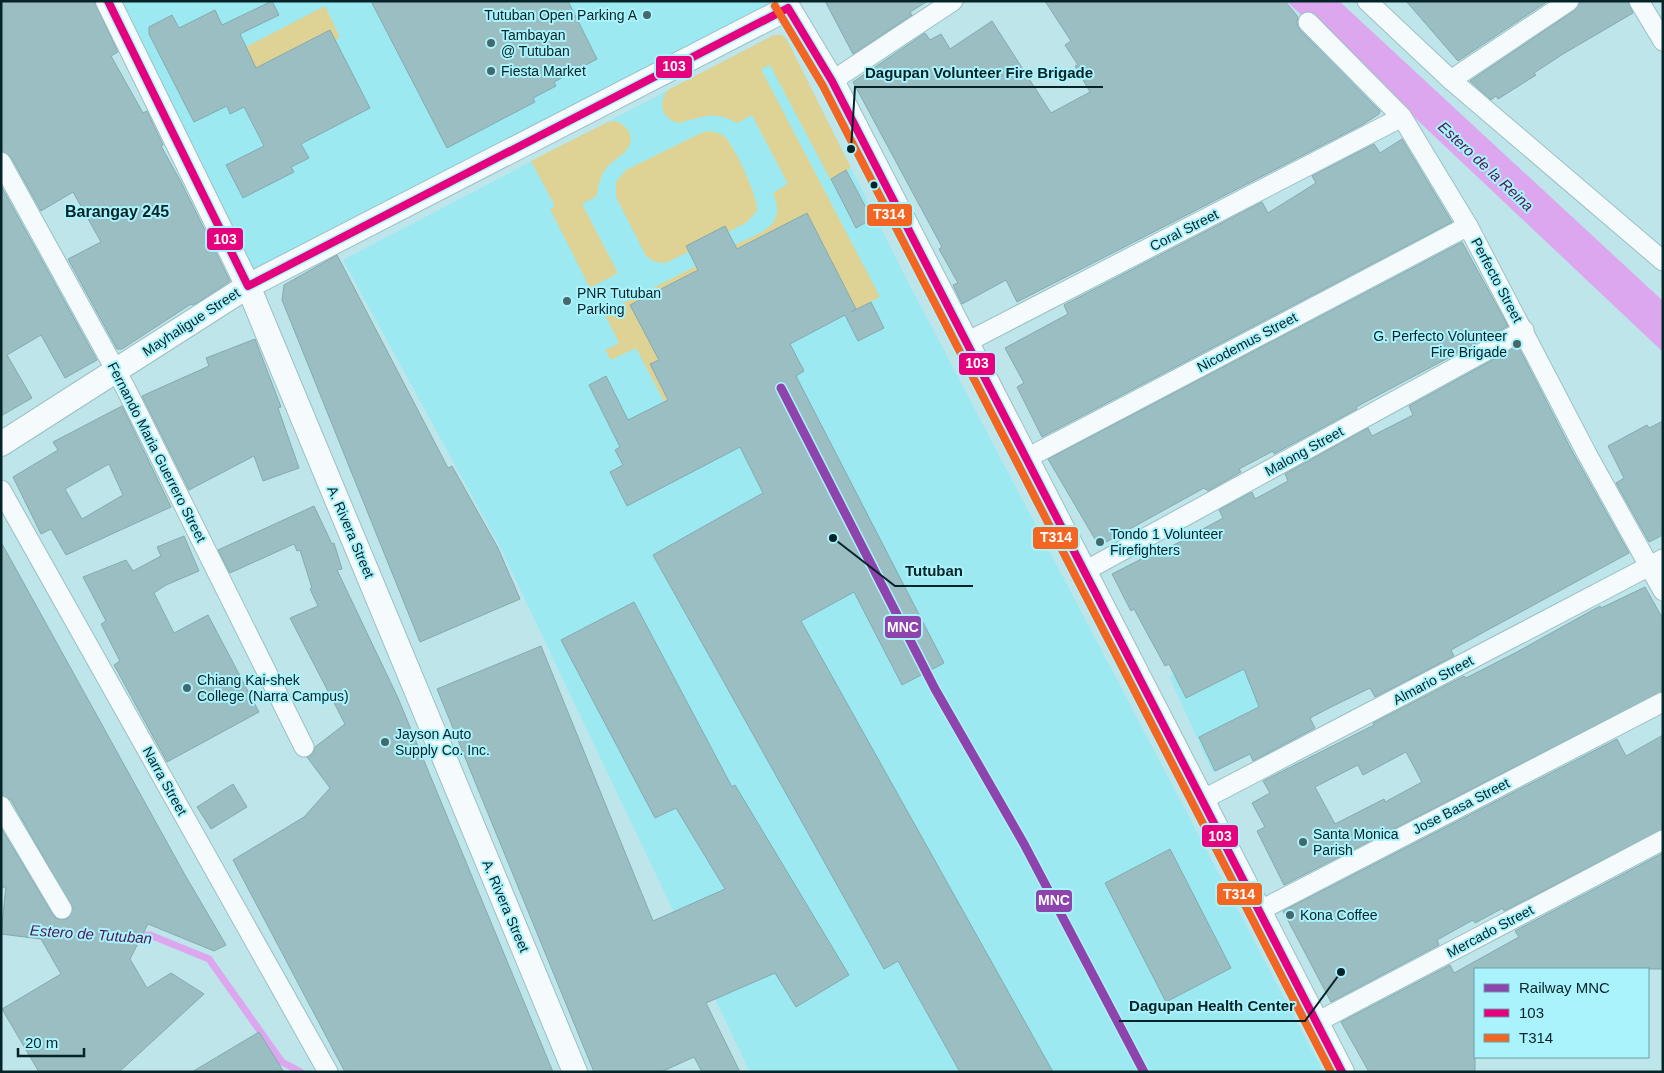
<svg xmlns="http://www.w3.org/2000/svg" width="1664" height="1073" viewBox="0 0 1664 1073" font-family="Arial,sans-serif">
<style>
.built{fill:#9ce9f2}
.green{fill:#ded394}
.water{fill:#dca7ee}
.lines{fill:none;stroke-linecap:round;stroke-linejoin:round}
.stream{stroke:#dca7ee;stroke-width:7}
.building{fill:#9abec2;stroke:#85aaaf;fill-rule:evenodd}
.minor-casing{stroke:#9bc0c4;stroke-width:21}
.tertiary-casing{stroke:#9bc0c4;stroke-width:26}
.minor{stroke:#f5fbfc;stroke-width:19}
.tertiary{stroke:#f5fbfc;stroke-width:24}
.bus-1-casing{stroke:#abf3fc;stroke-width:11}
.bus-2-casing{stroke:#abf3fc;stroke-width:11}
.bus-1{stroke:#e5007d;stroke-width:8}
.bus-2{stroke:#f26522;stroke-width:8}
.rail-1-casing{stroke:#abf3fc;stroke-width:12}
.rail-1{stroke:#8e44ad;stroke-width:9}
.poi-dot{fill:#45686c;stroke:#abf3fc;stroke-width:2}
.bus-dot{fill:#052428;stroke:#abf3fc;stroke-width:2}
.labels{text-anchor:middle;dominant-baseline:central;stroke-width:4;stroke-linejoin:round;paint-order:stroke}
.poi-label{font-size:14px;fill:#052428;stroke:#abf3fc;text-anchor:start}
.street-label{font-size:14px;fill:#052428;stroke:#abf3fc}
.water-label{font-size:15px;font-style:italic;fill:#4f1653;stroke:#abf3fc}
.quarter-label{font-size:16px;font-weight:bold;fill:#052428;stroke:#abf3fc}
.leader{fill:none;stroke:#052428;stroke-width:2}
.callout-dot{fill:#052428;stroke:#abf3fc;stroke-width:2}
.callout-label{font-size:15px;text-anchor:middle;font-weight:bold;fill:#052428;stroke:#abf3fc;stroke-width:4;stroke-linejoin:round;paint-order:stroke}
.line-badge{stroke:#abf3fc;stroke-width:2}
.badge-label{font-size:14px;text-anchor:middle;font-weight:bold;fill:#fff}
</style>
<rect width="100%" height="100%" fill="#bde5ea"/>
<g class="built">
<path d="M112,1h680l-542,280z"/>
<path d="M774,35h8l5,5 121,242 415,790h-573l-250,-525 -157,-287z"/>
<path d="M1245,636l41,101 -73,36 -44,-97z"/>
</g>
<g class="green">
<path d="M325,6l15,31 -5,3 -5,-10 -145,74 -11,-20z"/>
<path d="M774,35h8l5,5 64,128 -21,11 -60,-114 -9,4 119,228 -24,12 -49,-95 -70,35 -2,-4c25,-13 53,-18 38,-52l15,-9 -36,-69 -15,8c-25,-14 -34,-5 -59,0 -16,-5 -21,-20 -10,-33z"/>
<path d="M614,121c7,2 12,5 15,11 8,19 -15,25 -24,38 -5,8 -7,16 -8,26l-15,8 36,69 -28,15 -40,-79 5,-3 -24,-45 77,-39z"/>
<path d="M709,131c5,1 11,2 15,5 10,9 35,62 33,75l-11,12 -80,40 -11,-1 -9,-6 -30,-59v-15l10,-12 75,-37z"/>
<path d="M696,266l2,4 -68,35 29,55 -8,4 20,41 -4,2 -31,-59 -25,12 -6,-10 14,-7 -15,-30z"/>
</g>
<path class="water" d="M1286,1h53l324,300v51l-285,-269z"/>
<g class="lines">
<path class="stream" d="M134,935h16l59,24 73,103 19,10"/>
</g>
<g class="building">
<path d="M1,1h93l24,51 -7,4 32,57 4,-2 16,34 -2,1 20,36 49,99 -33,22 -5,2 -1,-1 -69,45h-5l-49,-90 33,-17 -28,-50 -32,19 -30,-54 -10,-6z"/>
<path d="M272,1l7,14 -39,19 16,34 74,-38 40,78 -69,36 8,14 -18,9 3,5 -51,26 -17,-33 38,-19 -20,-39 -14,7 -3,-8 -33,16 -45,-88v-7l23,-12 7,13 36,-18 7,15z"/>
<path d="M371,1h197l29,58 -43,23 2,4 -23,12 2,4 -88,46z"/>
<path d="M825,1h103l-18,11 2,3 -59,39z"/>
<path d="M1045,1h240l13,16 -1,7 3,6 80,81 -1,3 -17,11 -345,177 -11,-22 -44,24 -9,-19 5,-2 -19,-34 3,-2 -89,-165 72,-49 5,7 11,-6 9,15 42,-28 59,92 39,-21 -15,-26 3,-1 -13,-20 6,-4z"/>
<path d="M1406,1h142l-90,60z"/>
<path d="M1580,1h48l5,12 -70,41 -29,19 2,2 -38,24 -2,-3 -5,4 -21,-19 105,-71z"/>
<path d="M1402,139l50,83 -410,215 -25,-50 7,-4 -19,-35 63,-34 -4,-9 198,-103 6,11 48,-30 -4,-7 62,-32 6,9z"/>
<path d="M846,170l26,49 -16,9 -25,-49z"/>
<path d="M1,186l96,174 -32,18 -24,-43 -34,20 25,43 -31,18z"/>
<path d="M807,213l49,96 -5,3 20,-10 13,26 -26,13 -13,-26 -55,29 14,27 -8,5 148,287 -42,22 -48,-93 -53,29 252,451h-93l-62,-111 -14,8 -231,-414 110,-62 -23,-46 -113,59 -17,-34 13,-7 -8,-15 5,-3 -31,-62 17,-9 22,44 40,-20 -18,-36 9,-4 -29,-55 68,-35 -12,-24 39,-20 12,23z"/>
<path d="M1462,242l46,84 -152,81 1,2 -83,45 -1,-3 -34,18 2,3 -33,19 -4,-3 -105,58 -51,-87z"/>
<path d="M337,255l111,213 4,-2 46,82 22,51 -100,43 -138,-342 2,-15z"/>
<path d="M255,339l26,68 -3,1 21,60 -36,13 -9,-25 -65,34 -47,-94 67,-30 -3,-8z"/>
<path d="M1518,346l54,105 57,102 -178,97 3,6 -79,41 -5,-9 -37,18 -23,12 5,10 -62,33 -3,-7 -35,17 -16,-34 60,-30 -15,-38 -58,29 -17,-34 -4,2 -31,-57 -3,2 -19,-37 39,-20 1,3 71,-39 -4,-8 33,-18 3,7 33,-18 -3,-7 83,-46 4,8 41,-21 -4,-9z"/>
<path d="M122,406l49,101 -105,48 -15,-26 -10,5 -28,-57 45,-27 -5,-8zM109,464l14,31 -41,24 -17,-30z"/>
<path d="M1663,421v114l-14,7 -33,-59 8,-5 -16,-32 39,-21 2,3z"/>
<path d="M314,506l18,38 2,-1 8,26 -5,1 61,128 155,374h-208l-112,-212 71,-43 26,-29 -23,-31 6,-3 2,-7 30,-23 -55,-106 28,-12 -8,-17 2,-1 -12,-38 -3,1 -3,-7 -64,29 -12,-23z"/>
<path d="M184,536l15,35 -33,14 -12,8 20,40 34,-18 51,97 -92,50 -53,-97 6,-4 -19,-37 5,-3 -23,-44 43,-17 7,11 28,-15 -4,-9z"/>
<path d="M1,542l184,333 41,70 -12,6 -66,-27 -18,35 17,29 24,-15 33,21 -85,78h-80l-37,-63 59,-35 -20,-35 -40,-5 5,-48 -5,3v-61l52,87 4,4h10l6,-10 -62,-109 -10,-5z"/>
<path d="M1645,587l18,32v72l-379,194 -27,-54 8,-4 -13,-24 18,-10 -7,-12 111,-56 -1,-2 91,-47 2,2 49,-25 85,-47 1,2zM1406,752l16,30 -37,20 -1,-3 -49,25 -20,-37 43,-22 5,10z"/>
<path d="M634,602l98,185 3,-2 114,190 -53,32 -21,-34 -69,30 34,69h-38l-8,-15 -33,15h-67l-157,-383 104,-43 112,275 72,-32 -49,-81 -21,10 -94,-178z"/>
<path d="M1663,735v94l-159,82 -1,-3 -28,15 -2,-3 -36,20 2,5 -108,57 -48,-91 334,-172 9,17z"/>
<path d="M233,784l14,23 -36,22 -14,-22z"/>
<path d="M1170,849l61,119 -65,34 -61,-119z"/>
<path d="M1663,853v116h-188v103h-106l-28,-50 109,-57 4,8 65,-36 -4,-6z"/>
<path d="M259,1032l25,40h-92z"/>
</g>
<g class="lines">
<defs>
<g id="minor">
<path d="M1367,1l84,79 212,181"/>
<path d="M1639,1l24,40"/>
<path d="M1308,22l94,95 66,109 119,228 76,137"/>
<path d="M1451,80l118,-79"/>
<path d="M832,81l121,-80"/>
<path d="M1,162l125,227 178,358"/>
<path d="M967,342l435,-225"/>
<path d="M1027,458l441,-232"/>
<path d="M1,490l327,582"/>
<path d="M1085,571l439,-241"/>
<path d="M1202,800l461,-241"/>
<path d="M1,806l61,103"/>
<path d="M1259,911l404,-209"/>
<path d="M1317,1022l346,-182"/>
</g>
<g id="tertiary">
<path d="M108,1l140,285 327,786"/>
<path d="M784,1l48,80 510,991"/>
<path d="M1,444l247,-158 540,-278"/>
</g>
</defs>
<use href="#minor" class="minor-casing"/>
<use href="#tertiary" class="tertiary-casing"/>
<use href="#minor" class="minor"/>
<use href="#tertiary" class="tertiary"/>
<defs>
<path id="bus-1" d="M108,1l140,285 540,-278 44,73 510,991"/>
<path id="bus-2" d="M775,6l48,80 508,986"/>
</defs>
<use href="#bus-1" class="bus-1-casing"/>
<use href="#bus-2" class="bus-2-casing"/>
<use href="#bus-1" class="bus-1"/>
<use href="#bus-2" class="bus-2"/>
<defs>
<path id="rail-1" d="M781,388l154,301 89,155 120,228"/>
</defs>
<use href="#rail-1" class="rail-1-casing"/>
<use href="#rail-1" class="rail-1"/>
</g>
<g class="poi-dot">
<circle cx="647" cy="15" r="5"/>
<circle cx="491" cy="43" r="5"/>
<circle cx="491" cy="71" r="5"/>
<circle cx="567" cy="301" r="5"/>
<circle cx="1517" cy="344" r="5"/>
<circle cx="1100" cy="542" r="5"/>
<circle cx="187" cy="688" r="5"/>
<circle cx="385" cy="742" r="5"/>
<circle cx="1303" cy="842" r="5"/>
<circle cx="1290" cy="915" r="5"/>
</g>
<circle class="bus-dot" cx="874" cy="185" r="4.5"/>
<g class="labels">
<g class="poi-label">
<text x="637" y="15" text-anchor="end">Tutuban Open Parking A</text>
<text x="501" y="35">Tambayan<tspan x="501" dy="16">@ Tutuban</tspan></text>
<text x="501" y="71">Fiesta Market</text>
<text x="577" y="293">PNR Tutuban<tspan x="577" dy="16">Parking</tspan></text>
<text x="1507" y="336" text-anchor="end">G. Perfecto Volunteer<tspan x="1507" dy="16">Fire Brigade</tspan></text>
<text x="1110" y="534">Tondo 1 Volunteer<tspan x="1110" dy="16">Firefighters</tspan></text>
<text x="197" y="680">Chiang Kai-shek<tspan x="197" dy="16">College (Narra Campus)</tspan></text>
<text x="395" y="734">Jayson Auto<tspan x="395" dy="16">Supply Co. Inc.</tspan></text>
<text x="1313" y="834">Santa Monica<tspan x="1313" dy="16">Parish</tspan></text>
<text x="1300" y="915">Kona Coffee</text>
</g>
<g class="street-label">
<text transform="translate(1184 230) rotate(-27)">Coral Street</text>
<text transform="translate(1497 280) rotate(62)">Perfecto Street</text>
<text transform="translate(191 322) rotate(-33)">Mayhaligue Street</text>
<text transform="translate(1247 342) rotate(-28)">Nicodemus Street</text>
<text transform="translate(1304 451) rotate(-29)">Malong Street</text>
<text transform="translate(157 452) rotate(63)">Fernando Maria Guerrero Street</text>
<text transform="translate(351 532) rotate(67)">A. Rivera Street</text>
<text transform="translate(1433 680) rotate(-28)">Almario Street</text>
<text transform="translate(165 781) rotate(61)">Narra Street</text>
<text transform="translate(1461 806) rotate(-27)">Jose Basa Street</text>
<text transform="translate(506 906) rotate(67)">A. Rivera Street</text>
<text transform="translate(1490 931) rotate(-28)">Mercado Street</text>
</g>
<g class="water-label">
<text transform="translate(1486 166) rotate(43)">Estero de la Reina</text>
<text transform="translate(91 934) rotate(4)">Estero de Tutuban</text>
</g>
<g class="quarter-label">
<text x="117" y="211">Barangay 245</text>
</g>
</g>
<path class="leader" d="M851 149L855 87H1103M833 538L895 586H973M1341 972L1305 1021H1119"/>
<g class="callout-dot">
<circle cx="851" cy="149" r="5"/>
<circle cx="833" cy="538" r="5"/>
<circle cx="1341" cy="972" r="5"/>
</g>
<g class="callout-label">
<text x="979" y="78">Dagupan Volunteer Fire Brigade</text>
<text x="934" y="576">Tutuban</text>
<text x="1212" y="1011">Dagupan Health Center</text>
</g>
<g class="line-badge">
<rect x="655" y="55" width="38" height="24" rx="5" fill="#e5007d"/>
<rect x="866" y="203" width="47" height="24" rx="5" fill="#f26522"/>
<rect x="206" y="227" width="38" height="24" rx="5" fill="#e5007d"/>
<rect x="958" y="352" width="38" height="24" rx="5" fill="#e5007d"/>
<rect x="1032" y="526" width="47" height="24" rx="5" fill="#f26522"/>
<rect x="884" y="615" width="38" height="24" rx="5" fill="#8e44ad"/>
<rect x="1201" y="824" width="38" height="24" rx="5" fill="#e5007d"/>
<rect x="1216" y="882" width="47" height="24" rx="5" fill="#f26522"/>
<rect x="1035" y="889" width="38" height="24" rx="5" fill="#8e44ad"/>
</g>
<g class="badge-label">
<text x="674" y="71">103</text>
<text x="889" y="219">T314</text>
<text x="225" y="244">103</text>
<text x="977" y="368">103</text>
<text x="1056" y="542">T314</text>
<text x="903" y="632">MNC</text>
<text x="1220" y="841">103</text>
<text x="1239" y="899">T314</text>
<text x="1054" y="905">MNC</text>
</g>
<rect width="1664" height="1073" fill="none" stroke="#052428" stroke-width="5"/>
<rect x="1474" y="968" width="175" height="90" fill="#abf3fc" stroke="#69a0a7"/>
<rect x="1484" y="984" width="25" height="8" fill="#8e44ad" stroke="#69a0a7"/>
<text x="1519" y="993" font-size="15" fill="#052428">Railway MNC</text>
<rect x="1484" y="1009" width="25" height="8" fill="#e5007d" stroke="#69a0a7"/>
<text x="1519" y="1018" font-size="15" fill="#052428">103</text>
<rect x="1484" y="1034" width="25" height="8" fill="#f26522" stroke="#69a0a7"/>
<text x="1519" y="1043" font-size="15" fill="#052428">T314</text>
<path d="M18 1048v8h66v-8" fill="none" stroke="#052428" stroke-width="2.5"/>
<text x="25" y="1048" font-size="15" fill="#052428" stroke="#abf3fc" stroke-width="4" paint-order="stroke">20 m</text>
</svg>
